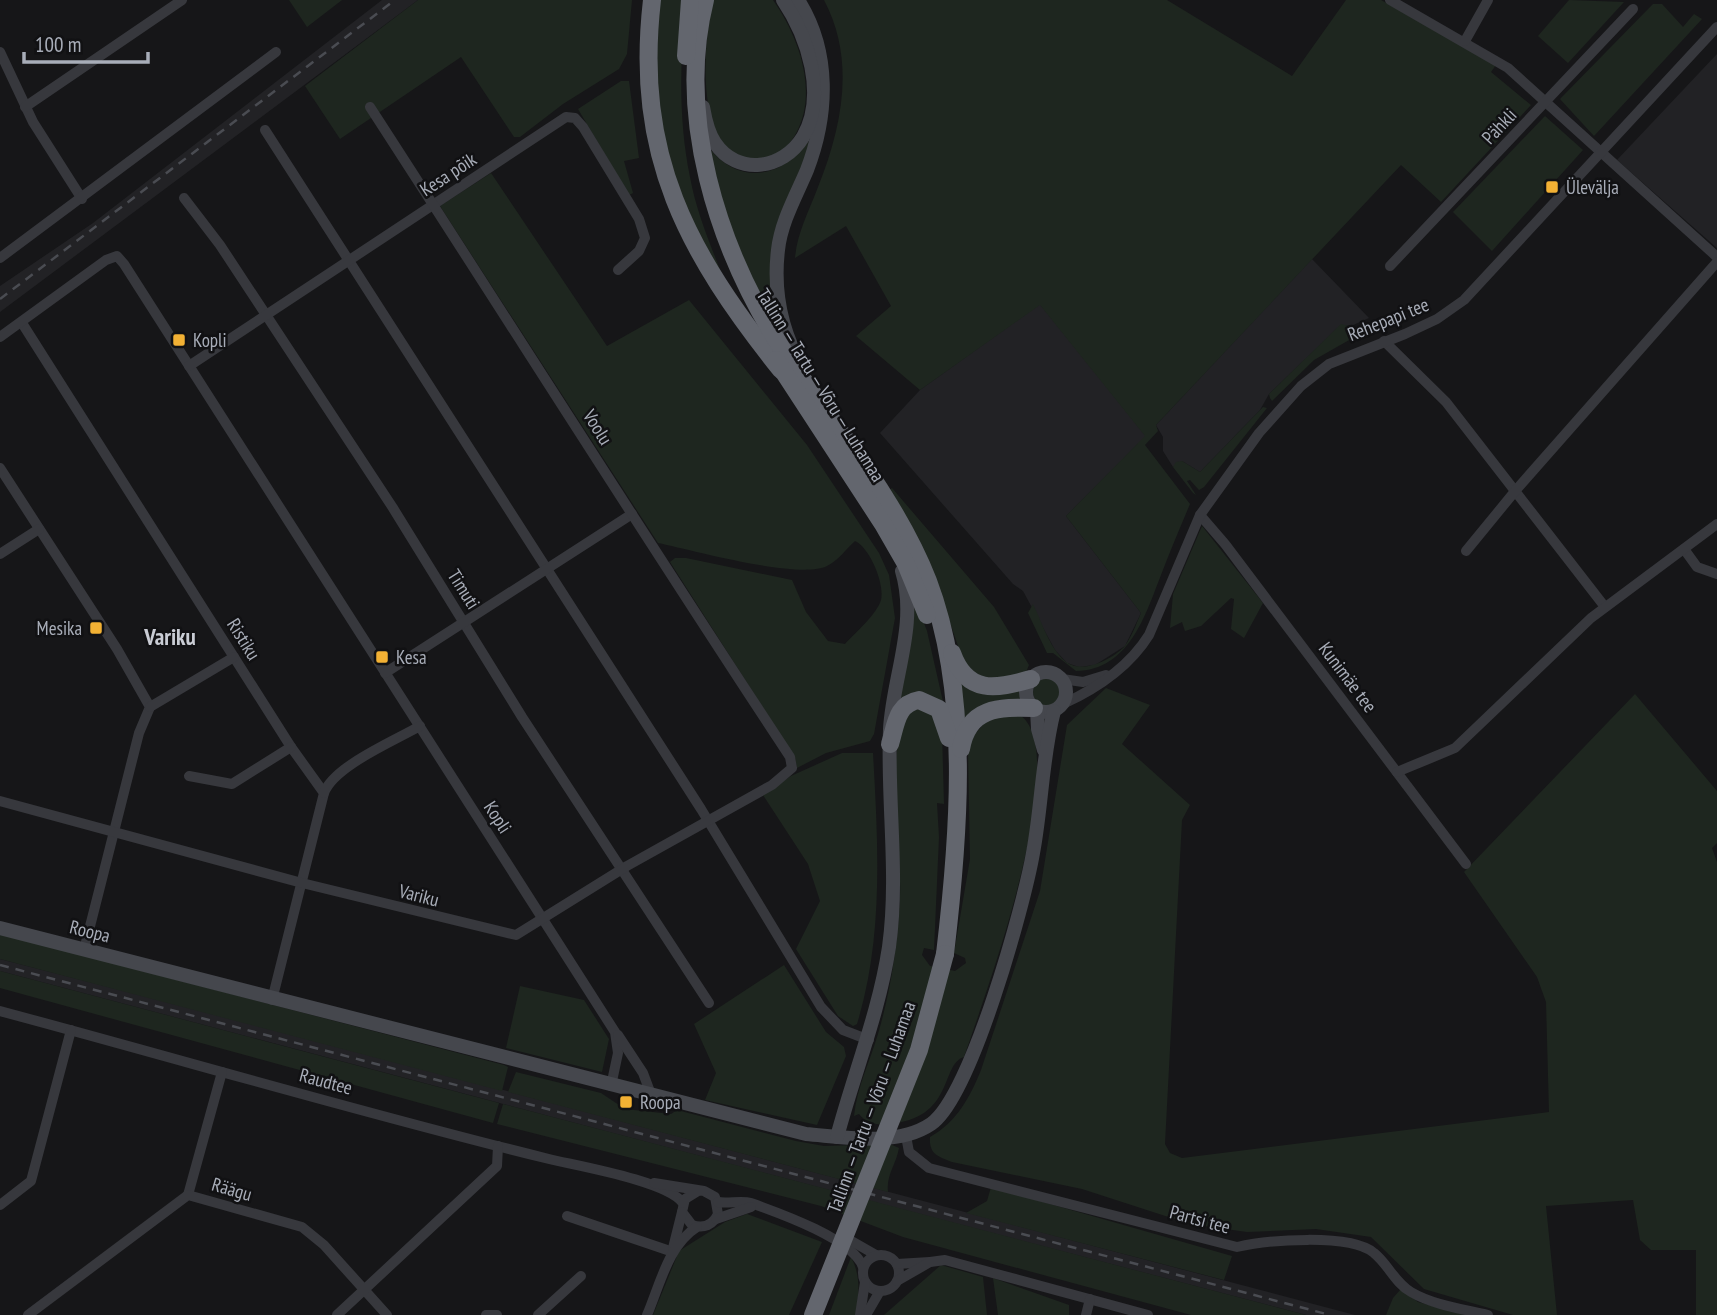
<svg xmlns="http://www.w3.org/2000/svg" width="1717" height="1315" viewBox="0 0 1717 1315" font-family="'PT Sans Narrow',sans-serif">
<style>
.built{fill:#222225}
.green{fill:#1e261f}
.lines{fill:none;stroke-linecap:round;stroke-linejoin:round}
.street{stroke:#37383d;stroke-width:10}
.secondary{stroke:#45474d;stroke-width:14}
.highway{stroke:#63666e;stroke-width:18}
.rail{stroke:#4a4c52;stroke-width:2.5;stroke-dasharray:9 7;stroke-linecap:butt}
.highway-bridge{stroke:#63666e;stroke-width:18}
.poi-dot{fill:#f2b134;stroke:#111113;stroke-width:2.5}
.labels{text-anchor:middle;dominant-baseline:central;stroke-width:5;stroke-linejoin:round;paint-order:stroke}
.street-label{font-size:19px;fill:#a8adb8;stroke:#111113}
.poi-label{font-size:19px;fill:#a8adb8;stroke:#111113;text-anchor:start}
.quarter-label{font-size:23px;font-weight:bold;fill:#c9ccd4;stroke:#111113}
</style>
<rect width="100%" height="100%" fill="#161618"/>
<g class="built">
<path d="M382,0h36l-418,312v-26l93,-63z"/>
<path d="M1717,54v194l-100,-88z"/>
<path d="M1312,259l57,59 -18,8 -10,-1 -72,69 -9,16 -60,62 -18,-11 -9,6 -10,-16v-14l-7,-12z"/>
<path d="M1040,304l106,132 -80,80 75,97 -16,33 -30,19 -16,2 -12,-4 -12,-13 -32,-59 -10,-7 -133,-151 40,-43z"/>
<path d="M0,959l272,70 1083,286h-49l-394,-103 -912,-241z"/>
</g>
<g class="green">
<path d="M289,0h53l-35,27z"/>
<path d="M418,0h214l-5,54 -8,15 -56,35 -43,33h-6l-53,-80 -121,82 -35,-53z"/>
<path d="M656,0h30c-6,60 -8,118 4,177 7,39 24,76 38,113l-40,-66 -37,-132z"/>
<path d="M713,0h60c31,44 52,112 7,154 -13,3 -29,9 -42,2 -43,-22 -34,-116 -25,-156z"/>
<path d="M824,0h343l125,76 54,-76h35l115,65 -5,7 40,33 -90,97 -40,-37 -245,260 2,6 -13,14 45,59c-10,24 -20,47 -29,71 -16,41 -32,95 -85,96l-23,-18h-6l-19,-40 5,-9c9,18 16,43 32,57 16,14 46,-1 59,-14 8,-10 12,-23 17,-34l-75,-97 79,-80 -105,-131 -120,85 -64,-54 35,-30 -45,-80 -51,32c2,-25 14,-47 23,-71 24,-60 38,-127 6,-187z"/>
<path d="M1569,0l55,2 -56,61 -30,-27z"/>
<path d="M1653,4h9l21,23 11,-13 8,5 -108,117 -34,-37z"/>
<path d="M621,81h8l10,77 -15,3 9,32 -4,2 -51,-86z"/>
<path d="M1545,116l38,34 -91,101 -39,-39z"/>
<path d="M808,142l5,1 -35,84 3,108c-39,-64 -57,-115 -72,-187 31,38 72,30 99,-6z"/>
<path d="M491,173l116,173 82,-46 118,145 72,108 10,22 6,43 -21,116 -4,7 -44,12 -29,15 -2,-10 -125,-196 5,-4h11l106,22 14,32 22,29 17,3c10,-11 32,-30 36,-44 4,-17 -12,-53 -26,-59 -9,8 -17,20 -28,25 -28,14 -135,-16 -169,-23l-218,-337z"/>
<path d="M1341,324l12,3 5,8 -44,25 -42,41 -2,-3 -1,-4z"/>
<path d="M1263,407l4,1 -63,79 -5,3 -9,-10 -3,1 9,14 -3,-2 -20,-26 3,-5 6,-1 18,11z"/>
<path d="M892,488l102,119 35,58 -3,7 -16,8 -33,-4 -12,-10 -17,-49 -60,-126z"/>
<path d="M1202,526l61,77 -19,35 -13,-9 3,-30 -3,-1 -30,28 -16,5 -3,-9 -12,6 3,-34z"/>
<path d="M913,595l14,36 17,75 -46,-1z"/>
<path d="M957,674l65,14v13c-28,-4 -40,9 -60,27z"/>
<circle cx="1047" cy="692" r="14"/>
<path d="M1106,688l44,17 -28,39 68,61 -8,15 -17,324 5,9 12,5 367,-46 -3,-110 -9,-25 -73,-105 171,-178 82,97v52l-5,5 5,14v453h-21v-65h-45l-11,-10 -7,-40 -87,6 11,109h-44l-89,-26 -53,-52 -55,-8 -69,3 -57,-8 -108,-35 -130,-27c-15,-6 -23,-8 -22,-25 27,-15 40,-40 51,-67l59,-179 27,-166z"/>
<path d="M927,707l15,25 2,72 -7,-1 2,34 -5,113 -10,-2 -2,7 8,11 25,5 11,-8 -1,-5 -11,-5 16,-94 -2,-107 5,-16 17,-19 30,-2c55,39 -37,286 -56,342 -24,7 -9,62 -76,67 -12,1 -21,0 -29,-10l-5,2c3,-29 16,-55 24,-82 13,-44 20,-92 22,-138 2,-55 -18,-138 10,-185z"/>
<path d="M842,753h31c5,90 11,183 -16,271l-4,2 -15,-10 -42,-67 24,-48 -12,-37 -45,-69 28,-19z"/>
<path d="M0,934l504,131 4,2 -6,24 -502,-132z"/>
<path d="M784,965l42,67 18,15 2,9 -29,69 -112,-25 11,-27 -22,-49z"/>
<path d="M0,971l499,132 -6,20 -493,-135z"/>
<path d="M520,986l64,14 25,39 -7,33 -96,-24z"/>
<path d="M516,1072l85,21 24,16 46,5 6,-4 119,31 28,5 66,-2 9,4c-3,17 -13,27 -11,44l-380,-100z"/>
<path d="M503,1104l803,211h-115l-288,-78 -82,-31 -324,-82z"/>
<path d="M991,1187l241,69 -8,24 -258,-67 21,-12z"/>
<path d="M747,1214l75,28 -33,73h-136l26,-64 46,-29z"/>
<path d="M851,1257c10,19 8,37 5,58h-27z"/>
<path d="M941,1265l42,12 4,38h-103z"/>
<path d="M993,1278l76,27v10h-71z"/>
<path d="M1401,1289l17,13 48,13h-80l7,-17z"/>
</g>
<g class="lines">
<g class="street">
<path d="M1390,0l118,68 209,189"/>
<path d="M1465,41l23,-41"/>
<path d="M0,52l33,70 49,77"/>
<path d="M25,107l157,-107"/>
<path d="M265,130l436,679 120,198 22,23 26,10"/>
<path d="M184,198l36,47 173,263 129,209 187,286"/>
<path d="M0,258l276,-206"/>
<path d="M1390,266l243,-257"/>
<path d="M22,323l269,424 33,46 -52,207"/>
<path d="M0,337l106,-77 11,-4 7,8 491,768 3,21 -7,33"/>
<path d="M1384,341l62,61 159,205"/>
<path d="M189,366l377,-249 9,1 8,9 56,92 6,19 -6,13 -21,19"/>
<path d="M0,468l117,181 33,58 -11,26 -55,217"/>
<path d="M1200,515l25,29 241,320"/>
<path d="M1684,549l13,18 20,7"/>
<path d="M1466,551l50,-61 201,-228"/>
<path d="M0,554l39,-25"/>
<path d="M385,673l247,-159"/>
<path d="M1062,679l21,3 23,-7"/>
<path d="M1063,704c35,-16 66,-37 86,-69l51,-120 59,-82 42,-47 28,-22 76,-30 32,-15 27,-19 253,-273"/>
<path d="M150,707l84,-50"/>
<path d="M1397,772l58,-24 136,-130 126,-94"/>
<path d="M189,776l43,8 59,-37"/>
<path d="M324,793c10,-27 70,-52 96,-67"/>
<path d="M0,801l302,82 214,52 111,-69 145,-81 20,-17 -2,-11c-142,-215 -280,-434 -420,-650"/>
<path d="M0,1011c183,49 365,103 549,148 29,7 118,22 134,44"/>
<path d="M618,1035l25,38 9,24"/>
<path d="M906,1136l3,16 20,16 308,79c30,-7 113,-14 137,6 14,11 21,30 37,39 22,13 52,17 77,23"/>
<path d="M654,1183l50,8 11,6 3,17c-5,11 -14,15 -26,11l-10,-13 3,-13 13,-8"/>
<path d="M188,1195l34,-123"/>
<path d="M718,1202c10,2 23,-2 33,1 28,10 102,36 112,64"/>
<path d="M0,1205l31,-24 40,-151"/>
<path d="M567,1216l106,36"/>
<path d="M716,1219l35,-12"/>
<path d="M841,1235l35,20"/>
<path d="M673,1248l9,-36"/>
<circle cx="881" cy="1273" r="18"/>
<path d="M897,1264l33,-2"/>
<path d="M897,1281l33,-19 15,-2 203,55"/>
<path d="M28,1315l160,-120 114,32 22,18 63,70"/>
<path d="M337,1315l160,-149 1,-20"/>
<path d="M486,1315h11"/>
<path d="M538,1315l43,-39"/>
<path d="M647,1315c13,-30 21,-70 50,-88"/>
<path d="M860,1315l5,-33"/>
<path d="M866,1315l14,-24"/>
<path d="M1086,1315l4,-16"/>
</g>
<g class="secondary">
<path d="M798,0c33,52 30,115 9,170 -11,26 -26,52 -29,80 -5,42 4,83 25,119"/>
<path d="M703,107c2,12 5,26 12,36 22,33 68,27 88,-6 24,-42 5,-100 -20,-137"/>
<circle cx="1046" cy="692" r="20"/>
<path d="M1037,710l1,19 6,21"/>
<path d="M0,928l806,206c38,3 91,13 125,-10 40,-27 93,-219 102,-271 9,-48 9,-96 21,-142"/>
<path d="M837,1137c17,-64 42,-124 52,-190 10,-72 -2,-146 1,-218 3,-53 28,-105 12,-158"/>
</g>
<g class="highway">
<path d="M652,0c-18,156 35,252 129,370"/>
<path d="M705,0c-29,116 12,245 74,344 50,78 115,150 149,237 43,113 31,255 17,373"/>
<path d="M686,56l4,-56"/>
<path d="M776,360l107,164 23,40 21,51"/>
<path d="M952,653c15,42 44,36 79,26"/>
<path d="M890,744c6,-19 6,-40 29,-44l20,9 10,29"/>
<path d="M961,749c7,-42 38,-42 73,-41"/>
</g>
<g class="rail">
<path d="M0,299l395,-299"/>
<path d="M0,965l1330,350"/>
</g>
<path class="highway-bridge" d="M813,1315l106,-265 26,-96"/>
</g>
<g class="poi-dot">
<rect x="1545" y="180" width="14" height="14" rx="3.5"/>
<rect x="172" y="333" width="14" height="14" rx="3.5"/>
<rect x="89" y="621" width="14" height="14" rx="3.5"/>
<rect x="375" y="650" width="14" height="14" rx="3.5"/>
<rect x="619" y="1095" width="14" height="14" rx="3.5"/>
</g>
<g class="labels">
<g class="street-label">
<text transform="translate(1499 126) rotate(-47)">Pähkli</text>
<text transform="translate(448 174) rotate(-33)">Kesa põik</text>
<text transform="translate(1388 319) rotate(-22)">Rehepapi tee</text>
<text transform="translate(821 385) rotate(58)">Tallinn — Tartu — Võru — Luhamaa</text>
<text transform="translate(598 427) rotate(58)">Voolu</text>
<text transform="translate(464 589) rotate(58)">Timuti</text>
<text transform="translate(244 639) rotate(58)">Ristiku</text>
<text transform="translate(1348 677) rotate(53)">Kunimäe tee</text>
<text transform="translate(498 817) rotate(57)">Kopli</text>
<text transform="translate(419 895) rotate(14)">Variku</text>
<text transform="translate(90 931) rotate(14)">Roopa</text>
<text transform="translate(326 1081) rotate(15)">Raudtee</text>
<text transform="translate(871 1107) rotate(-70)">Tallinn — Tartu — Võru — Luhamaa</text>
<text transform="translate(232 1189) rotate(16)">Räägu</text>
<text transform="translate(1200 1219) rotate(15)">Partsi tee</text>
</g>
<g class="poi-label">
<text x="1566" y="187">Ülevälja</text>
<text x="193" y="340">Kopli</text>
<text x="82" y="628" text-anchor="end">Mesika</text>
<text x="396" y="657">Kesa</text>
<text x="640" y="1102">Roopa</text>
</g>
<g class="quarter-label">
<text x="170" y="636">Variku</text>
</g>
</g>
<path d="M24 52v10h124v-10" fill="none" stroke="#a8adb8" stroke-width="3.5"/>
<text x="35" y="52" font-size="21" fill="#a8adb8" stroke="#111113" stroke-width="5" paint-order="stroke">100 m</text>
</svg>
